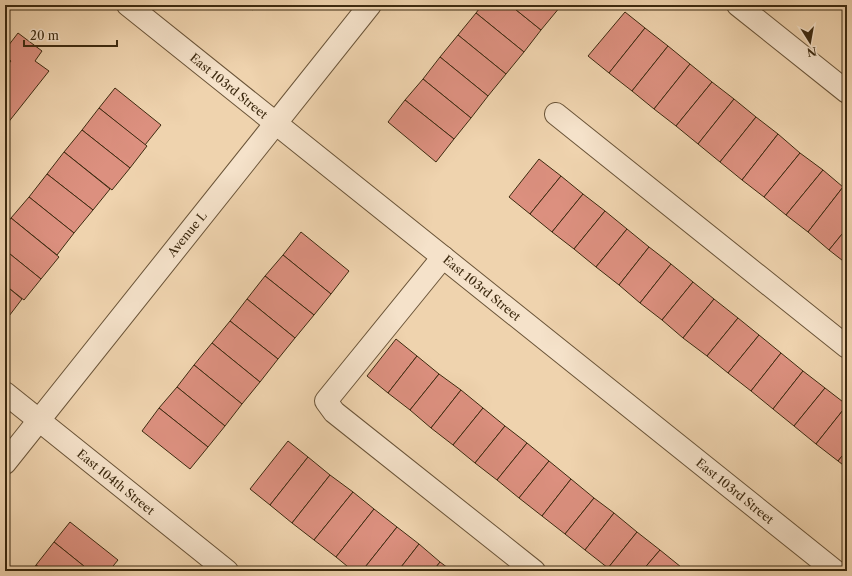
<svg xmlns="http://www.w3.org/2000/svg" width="852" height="576" viewBox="0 0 852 576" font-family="'Libre Caslon Text',serif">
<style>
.building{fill:#dc907f;stroke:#3d2a10}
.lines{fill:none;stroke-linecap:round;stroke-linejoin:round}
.minor-casing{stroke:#6a5438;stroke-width:24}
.minor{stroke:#f5e2ca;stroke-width:22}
.labels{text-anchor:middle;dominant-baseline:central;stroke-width:3;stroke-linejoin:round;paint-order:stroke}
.street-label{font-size:12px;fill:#3d2a10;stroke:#f5e2ca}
</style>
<rect width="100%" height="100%" fill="#efd3ae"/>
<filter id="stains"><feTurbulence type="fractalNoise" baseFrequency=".005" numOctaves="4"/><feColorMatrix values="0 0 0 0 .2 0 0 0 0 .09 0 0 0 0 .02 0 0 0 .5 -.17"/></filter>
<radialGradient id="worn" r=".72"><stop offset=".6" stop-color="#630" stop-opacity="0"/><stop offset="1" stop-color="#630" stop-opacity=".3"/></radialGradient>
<g class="building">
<path d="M246,5h11l-4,5z"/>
<path d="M482,5h28l31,25 -17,22 -48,-39z"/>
<path d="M510,5h47l3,2 -19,23z"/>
<path d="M625,12l20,16 -36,45 -21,-17z"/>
<path d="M476,13l48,39 -18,22 -48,-39z"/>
<path d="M645,28l23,18 -36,45 -23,-18z"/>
<path d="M18,33l24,18 -7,10 14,10 -42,53 -2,-2v-54l6,-7 -6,-5v-6z"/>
<path d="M458,35l48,39 -18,22 -48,-39z"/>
<path d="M668,46l22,18 -36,45 -22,-18z"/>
<path d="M440,57l48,39 -17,22 -48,-39z"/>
<path d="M690,64l22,18 -36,44 -22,-17z"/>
<path d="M423,79l48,39 -17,21 -49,-39z"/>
<path d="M712,82l22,17 -36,45 -22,-18z"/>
<path d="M115,88l46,37 -16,20 -46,-37z"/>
<path d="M734,99l22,18 -36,45 -22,-18z"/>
<path d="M405,100l49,39 -18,23 -48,-40z"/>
<path d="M99,108l48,38 -17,22 -48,-38z"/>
<path d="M756,117l22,17 -36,46 -22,-18z"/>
<path d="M82,130l48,38 -18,22 -48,-38z"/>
<path d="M778,134l22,19 -36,44 -22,-17z"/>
<path d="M64,152l46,37 -17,21 -46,-36z"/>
<path d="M800,153l23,17 -37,45 -22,-18z"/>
<path d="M539,159l22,17 -31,38 -21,-17z"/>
<path d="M823,170l20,17 -35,45 -22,-17z"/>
<path d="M47,174l46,36 -19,23 -45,-36z"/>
<path d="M561,176l22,18 -31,38 -22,-18z"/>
<path d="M843,187l4,3v38l-18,22 -21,-18z"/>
<path d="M583,194l22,17 -31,38 -22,-17z"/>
<path d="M29,197l45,36 -17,22 -46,-37z"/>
<path d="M605,211l22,18 -31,38 -22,-18z"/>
<path d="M11,218l48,39 -18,22 -36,-29v-24z"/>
<path d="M847,228v36l-18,-14z"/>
<path d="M627,229l22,18 -30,38 -23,-18z"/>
<path d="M301,232l48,39 -18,23 -48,-39z"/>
<path d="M649,247l22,17 -31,39 -21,-18z"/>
<path d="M5,250l36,29 -17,21 -19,-15z"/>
<path d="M283,255l48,39 -17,21 -49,-39z"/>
<path d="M671,264l22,18 -31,38 -22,-17z"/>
<path d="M265,276l49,39 -19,23 -48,-39z"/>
<path d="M693,282l21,17 -31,39 -21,-18z"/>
<path d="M5,285l17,14 -16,21 -1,-1z"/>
<path d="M247,299l48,39 -17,21 -48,-38z"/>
<path d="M714,299l24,19 -31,38 -24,-18z"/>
<path d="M738,318l21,17 -31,38 -21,-17z"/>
<path d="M230,321l48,38 -18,23 -48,-39z"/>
<path d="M759,335l22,18 -30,38 -23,-18z"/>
<path d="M396,339l21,17 -29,37 -21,-17z"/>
<path d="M212,343l48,39 -18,22 -48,-39z"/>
<path d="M781,353l22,18 -30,38 -22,-18z"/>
<path d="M417,356l22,18 -29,36 -22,-17z"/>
<path d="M194,365l48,39 -17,22 -48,-39z"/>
<path d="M803,371l22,17 -31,38 -21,-17z"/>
<path d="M439,374l22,16 -30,38 -21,-18z"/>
<path d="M177,387l48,39 -17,21 -49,-39z"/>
<path d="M825,388l22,17 -31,39 -22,-18z"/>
<path d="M461,390l22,18 -30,37 -22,-17z"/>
<path d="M847,405v45l-9,11 -22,-17z"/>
<path d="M159,408l49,39 -18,22 -48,-38z"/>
<path d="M483,408l22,18 -30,37 -22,-18z"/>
<path d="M505,426l22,17 -30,37 -22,-17z"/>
<path d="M288,441l20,16 -38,48 -20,-16z"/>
<path d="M527,443l22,18 -30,37 -22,-18z"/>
<path d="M847,450v18l-9,-7z"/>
<path d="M308,457l22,18 -38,48 -22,-18z"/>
<path d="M549,461l22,18 -29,37 -23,-18z"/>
<path d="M330,475l23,17 -39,48 -22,-17z"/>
<path d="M571,479l23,19 -29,36 -23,-18z"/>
<path d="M353,492l21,17 -38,48 -22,-17z"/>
<path d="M594,498l20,15 -29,37 -20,-16z"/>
<path d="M374,509l23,18 -35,44h-9l-17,-14z"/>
<path d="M614,513l23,19 -29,36 -23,-18z"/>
<path d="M70,522l48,38 -9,11h-19l-36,-29z"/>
<path d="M397,527l22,17 -21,27h-36z"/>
<path d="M637,532l23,18 -18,21h-31l-3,-3z"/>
<path d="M54,542l36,29h-46l-8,-6z"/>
<path d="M419,544l21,18 -7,9h-35z"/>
<path d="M660,550l21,17 -3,4h-36z"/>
<path d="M440,562l12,9h-19z"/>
<path d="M36,565l8,6h-13z"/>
</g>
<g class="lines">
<defs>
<g id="minor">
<path d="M128,5l707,566"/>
<path d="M738,5l109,87"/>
<path d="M556,114l291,233"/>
<path d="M443,257l-117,144 8,11 200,159"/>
<path d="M5,393l222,178"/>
<path d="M5,463l365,-458"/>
</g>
</defs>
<use href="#minor" class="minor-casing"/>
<use href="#minor" class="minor"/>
</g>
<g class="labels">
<g class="street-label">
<text transform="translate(229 86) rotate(39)">East 103rd Street</text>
<text transform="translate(187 234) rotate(-51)">Avenue L</text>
<text transform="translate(482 288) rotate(39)">East 103rd Street</text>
<text transform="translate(116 482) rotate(39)">East 104th Street</text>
<text transform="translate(735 491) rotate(39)">East 103rd Street</text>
</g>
</g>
<rect width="852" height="576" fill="none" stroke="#efd3ae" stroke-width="20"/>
<rect x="6" y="6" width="840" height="564" fill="none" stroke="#3d2a10" stroke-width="2"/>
<rect x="10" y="10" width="832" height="556" fill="none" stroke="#3d2a10"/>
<g transform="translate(810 42) rotate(169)" stroke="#f5e2ca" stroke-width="3" paint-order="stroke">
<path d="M0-3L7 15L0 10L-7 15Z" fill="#3d2a10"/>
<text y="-6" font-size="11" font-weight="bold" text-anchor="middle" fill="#3d2a10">N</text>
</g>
<path d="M24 40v6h93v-6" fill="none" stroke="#3d2a10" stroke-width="2"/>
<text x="30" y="40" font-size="12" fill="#3d2a10" stroke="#f5e2ca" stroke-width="3" paint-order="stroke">20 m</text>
<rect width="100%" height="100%" filter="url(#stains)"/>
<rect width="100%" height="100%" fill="url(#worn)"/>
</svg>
